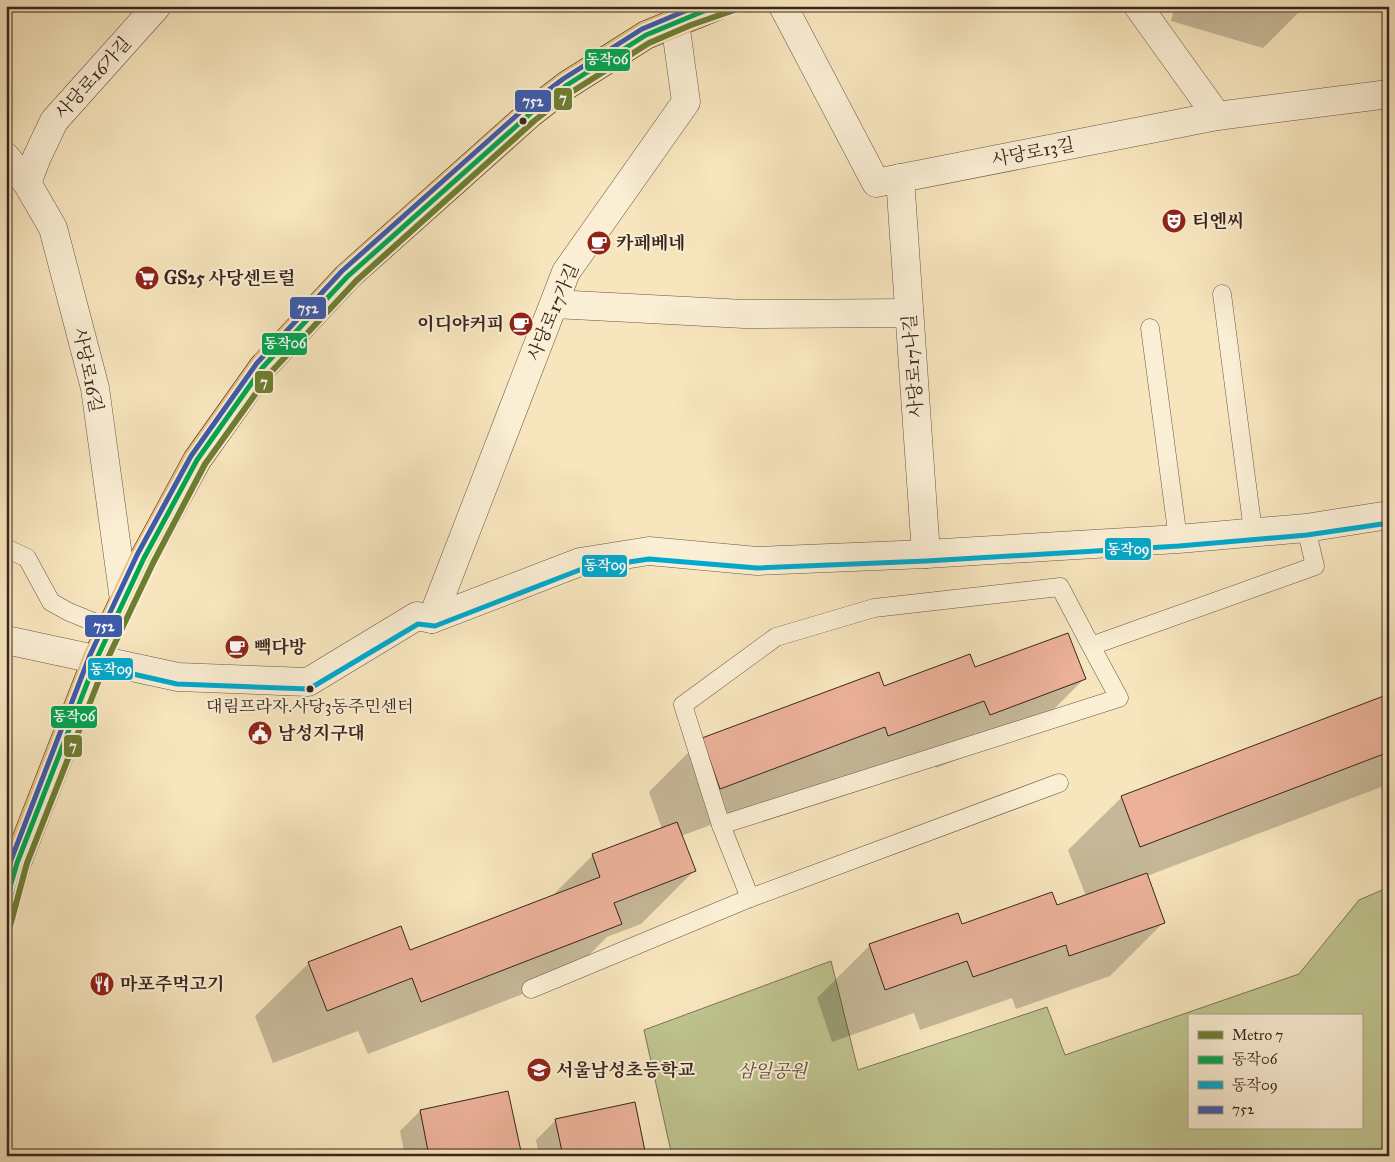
<svg xmlns="http://www.w3.org/2000/svg" width="1395" height="1162" viewBox="0 0 1395 1162" font-family="'IM FELL Great Primer','Noto Serif KR',serif">
<style>
.green{fill:#bfc48f;stroke:#7c7456;fill-rule:evenodd}
.shadow{fill:#0003}
.building{fill:#ebb199;stroke:#39251d}
.lines{fill:none;stroke-linecap:round;stroke-linejoin:round}
.service-casing{stroke:#685545;stroke-width:19}
.minor-casing{stroke:#685545;stroke-width:29}
.primary-casing{stroke:#39251d;stroke-width:29}
.service{stroke:#faeed4;stroke-width:18}
.minor{stroke:#faeed4;stroke-width:28}
.primary{stroke:#ecc27e;stroke-width:28}
.bus-1-casing{stroke:#faeed4;stroke-width:9}
.bus-2-casing{stroke:#faeed4;stroke-width:9}
.bus-3-casing{stroke:#faeed4;stroke-width:9}
.bus-1{stroke:#00a651;stroke-width:5}
.bus-2{stroke:#00a9ce;stroke-width:5}
.bus-3{stroke:#3d5bab;stroke-width:5}
.metro-1-casing{stroke:#faeed4;stroke-width:10}
.metro-1{stroke:#6e7e31;stroke-width:6}
.bus-dot{fill:#39251d;stroke:#faeed4;stroke-width:2}
.labels{text-anchor:middle;dominant-baseline:central;stroke-width:4;stroke-linejoin:round;paint-order:stroke}
.bus-label{font-size:17px;fill:#39251d;stroke:#faeed4}
.street-label{font-size:18px;fill:#39251d;stroke:#faeed4}
.poi-label{font-size:18px;font-weight:bold;fill:#39251d;stroke:#faeed4;text-anchor:start}
.park-label{font-size:18px;font-style:italic;fill:#5a4d3a;stroke:#faeed4}
.line-badge{stroke:#faeed4;stroke-width:2}
.badge-label{font-size:14px;text-anchor:middle;font-weight:bold;fill:#fff}
</style>
<rect width="100%" height="100%" fill="#f7e5bd"/>
<filter id="stains"><feTurbulence type="fractalNoise" baseFrequency=".004" numOctaves="4"/><feColorMatrix values="0 0 0 0 .2 0 0 0 0 .09 0 0 0 0 .02 0 0 0 .5 -.17"/></filter>
<radialGradient id="worn" r=".72"><stop offset=".6" stop-color="#630" stop-opacity="0"/><stop offset="1" stop-color="#630" stop-opacity=".3"/></radialGradient>
<path class="green" d="M1389,887v269h-717l-28,-126 187,-69 27,109 189,-63 18,48 234,-81 60,-74zM1189,1016h172v112h-172z"/>
<g class="shadow">
<path d="M1175,6h130l-42,42 -92,-27z"/>
<path d="M975,669l109,10 -53,53 -95,36 -5,-15 -96,36 -4,-9 -150,56 13,35 -53,53 -34,13 -40,40 -199,77 -10,-23 -85,32 -18,-47 54,-53 100,-11 142,-55 42,-42 69,-26 -13,-37 53,-53 181,-51z"/>
<path d="M1389,695v89l-242,92 16,47 -53,53 -94,33 -4,-11 -92,32 -6,-17 -82,29 -15,-44 53,-53 186,-39 30,-10 -18,-46 54,-53z"/>
<path d="M420,1111l101,45h-116l-5,-25z"/>
<path d="M556,1120l89,36h-106l-3,-16z"/>
</g>
<g class="building">
<path d="M1068,633l18,46 -96,36 -6,-14 -96,35 -3,-9 -165,62 -18,-51 177,-66 5,14 86,-32 5,13z"/>
<path d="M1389,694v58l-249,95 -19,-51z"/>
<path d="M677,822l19,49 -82,32 8,21 -201,78 -9,-24 -85,33 -19,-49 93,-36 9,24 190,-73 -8,-23z"/>
<path d="M1147,873l18,50 -96,33 -3,-11 -93,32 -6,-16 -82,29 -16,-46 89,-31 4,11 90,-32 5,13z"/>
<path d="M508,1091l14,65h-93l-9,-46z"/>
<path d="M635,1102l11,54h-83l-8,-37z"/>
</g>
<g class="lines">
<defs>
<g id="service">
<path d="M1222,294l31,237"/>
<path d="M1150,328l28,211"/>
<path d="M6,548l21,10 24,44 18,10 42,17"/>
<path d="M1091,646l28,52 -398,127 -38,-120 93,-68 98,-29 186,-21 31,59 224,-80 -9,-38"/>
<path d="M721,825l29,73 309,-115"/>
<path d="M531,989l219,-91"/>
</g>
<g id="minor">
<path d="M783,6l93,177 341,-67 172,-22"/>
<path d="M1138,6l79,110"/>
<path d="M6,157l21,26 26,45 42,160 29,212"/>
<path d="M900,178l26,376"/>
<path d="M27,183l10,-26 17,-36 103,-115"/>
<path d="M554,304l190,10 165,-1"/>
<path d="M432,619l134,-347 120,-170 -11,-80"/>
<path d="M6,640l172,37 130,5 109,-66 15,3 148,-57 69,-11 108,10 169,-7 252,-15 128,-11 83,-13"/>
</g>
<path id="primary" d="M6,902l11,-39 80,-205 47,-100 53,-98 66,-93 84,-90 184,-164 36,-28 79,-50 71,-29"/>
</defs>
<use href="#service" class="service-casing"/>
<use href="#minor" class="minor-casing"/>
<use href="#primary" class="primary-casing"/>
<use href="#service" class="service"/>
<use href="#minor" class="minor"/>
<use href="#primary" class="primary"/>
<defs>
<path id="bus-1" d="M6,901l11,-38 80,-205 47,-100 53,-98 66,-93 84,-90 184,-164 36,-28 79,-50 70,-29"/>
<path id="bus-2" d="M13,904l11,-39 78,-198 75,17 132,5 109,-65 17,2 147,-57 67,-10 108,9 169,-7 253,-15 128,-11 82,-12"/>
<path id="bus-3" d="M6,873l84,-218 47,-100 54,-99 66,-93 85,-92 184,-164 37,-28 79,-50 55,-23"/>
</defs>
<use href="#bus-1" class="bus-1-casing"/>
<use href="#bus-2" class="bus-2-casing"/>
<use href="#bus-3" class="bus-3-casing"/>
<use href="#bus-1" class="bus-1"/>
<use href="#bus-2" class="bus-2"/>
<use href="#bus-3" class="bus-3"/>
<defs>
<path id="metro-1" d="M6,941l21,-78 79,-201 47,-99 52,-99 67,-93 84,-90 178,-160 36,-28 79,-50 42,-18 55,-19"/>
</defs>
<use href="#metro-1" class="metro-1-casing"/>
<use href="#metro-1" class="metro-1"/>
</g>
<defs>
<symbol id="theatre-disc" viewBox="-11 -11 22 22"><circle r="9.5" fill="#8f2418" stroke="#faeed4"/><path d="M-5-5.5Q0-4 5-5.5V0Q5 5 0 6Q-5 5-5 0ZM-3.3-2.5H-1v1.5H-3.3ZM1-2.5H3.3v1.5H1ZM-2.8 1Q0 5.5 2.8 1Z" fill="#fff"/></symbol>
<symbol id="cafe-disc" viewBox="-11 -11 22 22"><circle r="9.5" fill="#8f2418" stroke="#faeed4"/><path d="M-5.5-4.5H6V0H3Q3 3.5 0 3.5H-2.5Q-5.5 3.5-5.5 0ZM3-3.2v2h1.7v-2ZM-6 4.5H4V6H-6Z" fill="#fff"/></symbol>
<symbol id="supermarket-disc" viewBox="-11 -11 22 22"><circle r="9.5" fill="#8f2418" stroke="#faeed4"/><path d="M-6-5.5h2.5l.6 2H6L4.5 2H-2.5L-4.4-4H-6ZM-1.5 3.2a1.3 1.3 0 1 0 .1 0ZM3 3.2a1.3 1.3 0 1 0 .1 0Z" fill="#fff"/></symbol>
<symbol id="civic-disc" viewBox="-11 -11 22 22"><circle r="9.5" fill="#8f2418" stroke="#faeed4"/><path d="M-.6-6.5H3V-4.5H.6V-3L4-1V1h2V6H-6V1h2V-1L-.6-3ZM-1.2 2.5V6h2.4V2.5Z" fill="#fff"/></symbol>
<symbol id="restaurant-disc" viewBox="-11 -11 22 22"><circle r="9.5" fill="#8f2418" stroke="#faeed4"/><path d="M-5-6h1v4h1v-4h1v4h1v-4h1v5L-1.5 .5V6h-2V.5L-5-1ZM5-6V6H3V1.5H1.5Q1.5-4 5-6Z" fill="#fff"/></symbol>
<symbol id="school-disc" viewBox="-11 -11 22 22"><circle r="9.5" fill="#8f2418" stroke="#faeed4"/><path d="M0-5L7-2L0 1L-7-2ZM-4 1L0 2.5L4 1V4Q0 6-4 4Z" fill="#fff"/></symbol>
</defs>
<g fill-rule="evenodd">
<use href="#theatre-disc" x="1160" y="207" width="28" height="28"/>
<use href="#cafe-disc" x="585" y="229" width="28" height="28"/>
<use href="#supermarket-disc" x="133" y="264" width="28" height="28"/>
<use href="#cafe-disc" x="507" y="310" width="28" height="28"/>
<use href="#cafe-disc" x="223" y="633" width="28" height="28"/>
<use href="#civic-disc" x="246" y="719" width="28" height="28"/>
<use href="#restaurant-disc" x="88" y="970" width="28" height="28"/>
<use href="#school-disc" x="525" y="1056" width="28" height="28"/>
</g>
<g class="bus-dot">
<circle cx="523" cy="121" r="4.5"/>
<circle cx="310" cy="689" r="4.5"/>
</g>
<g class="labels">
<g class="bus-label">
<text x="310" y="706">대림프라자.사당3동주민센터</text>
</g>
<g class="street-label">
<text transform="translate(93 78) rotate(-48)">사당로16가길</text>
<text transform="translate(1033 152) rotate(-11)">사당로13길</text>
<text transform="translate(553 312) rotate(-67)">사당로17가길</text>
<text transform="translate(913 366) rotate(-94)">사당로17나길</text>
<text transform="translate(88 370) rotate(78)">사당로16길</text>
</g>
<g class="poi-label">
<text x="1192" y="221">티엔씨</text>
<text x="616" y="243">카페베네</text>
<text x="164" y="278">GS25 사당센트럴</text>
<text x="504" y="324" text-anchor="end">이디야커피</text>
<text x="254" y="647">빽다방</text>
<text x="278" y="733">남성지구대</text>
<text x="120" y="984">마포주먹고기</text>
<text x="556" y="1070">서울남성초등학교</text>
</g>
<g class="park-label">
<text x="772" y="1071">삼일공원</text>
</g>
</g>
<g class="line-badge">
<rect x="584" y="48" width="47" height="24" rx="5" fill="#00a651"/>
<rect x="553" y="87" width="20" height="24" rx="5" fill="#6e7e31"/>
<rect x="514" y="89" width="38" height="24" rx="5" fill="#3d5bab"/>
<rect x="289" y="296" width="38" height="24" rx="5" fill="#3d5bab"/>
<rect x="261" y="332" width="47" height="24" rx="5" fill="#00a651"/>
<rect x="254" y="370" width="20" height="24" rx="5" fill="#6e7e31"/>
<rect x="1104" y="537" width="48" height="24" rx="5" fill="#00a9ce"/>
<rect x="581" y="554" width="47" height="24" rx="5" fill="#00a9ce"/>
<rect x="84" y="614" width="39" height="24" rx="5" fill="#3d5bab"/>
<rect x="87" y="657" width="47" height="24" rx="5" fill="#00a9ce"/>
<rect x="50" y="705" width="48" height="24" rx="5" fill="#00a651"/>
<rect x="63" y="734" width="20" height="24" rx="5" fill="#6e7e31"/>
</g>
<g class="badge-label">
<text x="607" y="64">동작06</text>
<text x="563" y="103">7</text>
<text x="533" y="106">752</text>
<text x="308" y="313">752</text>
<text x="285" y="348">동작06</text>
<text x="264" y="387">7</text>
<text x="1128" y="554">동작09</text>
<text x="605" y="570">동작09</text>
<text x="104" y="631">752</text>
<text x="111" y="674">동작09</text>
<text x="74" y="721">동작06</text>
<text x="73" y="751">7</text>
</g>
<rect width="1395" height="1162" fill="none" stroke="#f7e5bd" stroke-width="25"/>
<rect x="8" y="8" width="1380" height="1147" fill="none" stroke="#39251d" stroke-width="2.5"/>
<rect x="12" y="12" width="1370" height="1137" fill="none" stroke="#39251d"/>
<rect x="1188" y="1014" width="175" height="115" fill="#faeed4" stroke="#ad9e8b"/>
<rect x="1198" y="1031" width="25" height="8" fill="#6e7e31" stroke="#ad9e8b"/>
<text x="1232" y="1040" font-size="15" fill="#39251d">Metro 7</text>
<rect x="1198" y="1056" width="25" height="8" fill="#00a651" stroke="#ad9e8b"/>
<text x="1232" y="1064" font-size="15" fill="#39251d">동작06</text>
<rect x="1198" y="1081" width="25" height="8" fill="#00a9ce" stroke="#ad9e8b"/>
<text x="1232" y="1090" font-size="15" fill="#39251d">동작09</text>
<rect x="1198" y="1106" width="25" height="8" fill="#3d5bab" stroke="#ad9e8b"/>
<text x="1232" y="1114" font-size="15" fill="#39251d">752</text>
<rect width="100%" height="100%" filter="url(#stains)"/>
<rect width="100%" height="100%" fill="url(#worn)"/>
</svg>
